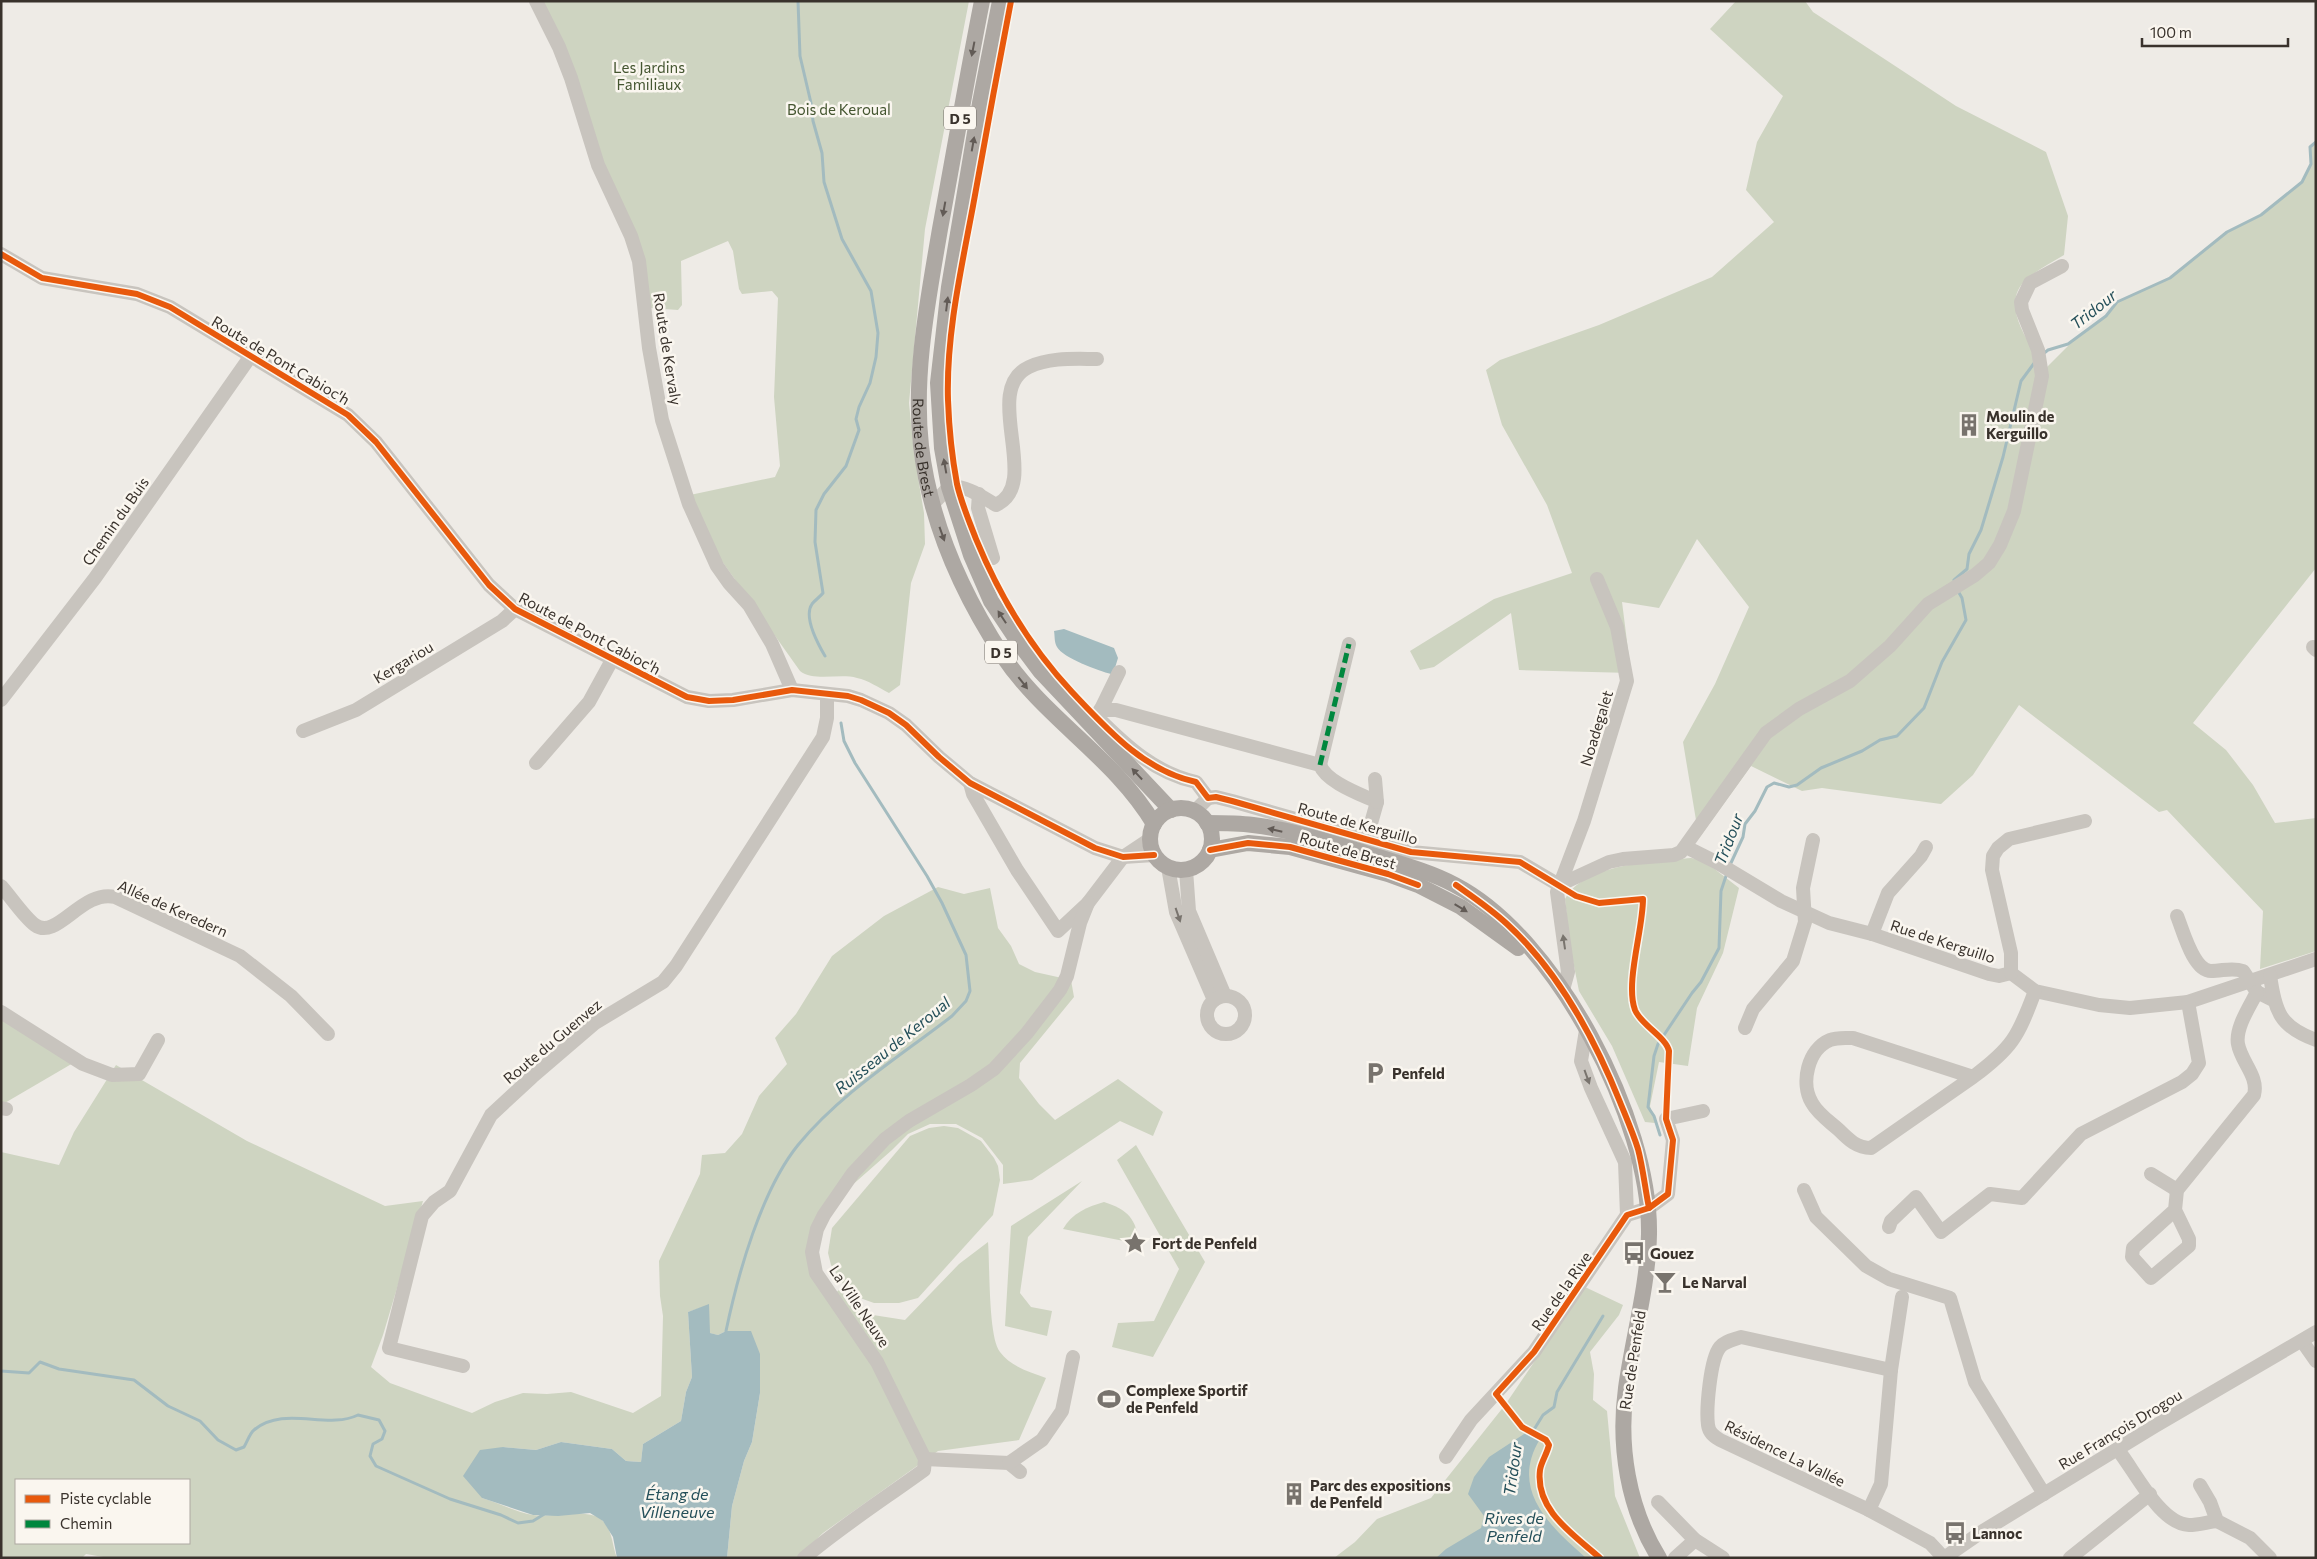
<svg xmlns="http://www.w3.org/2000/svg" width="2317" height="1559" viewBox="0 0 2317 1559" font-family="Commissioner,sans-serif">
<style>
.green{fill:#ced4c1;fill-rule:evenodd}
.water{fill:#a3bbbf}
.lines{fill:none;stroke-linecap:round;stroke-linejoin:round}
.stream{stroke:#a3bbbf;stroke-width:3}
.minor{stroke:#c8c4be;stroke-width:14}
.major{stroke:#ada8a3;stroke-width:16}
.quiet{stroke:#00873e;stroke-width:5;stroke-dasharray:10 5;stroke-linecap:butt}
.cycleway-casing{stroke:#faf6ef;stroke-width:9}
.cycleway{stroke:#e8590c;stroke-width:6}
.oneway{fill:#625b56}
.oneway2{fill:#79746e}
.labels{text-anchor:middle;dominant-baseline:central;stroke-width:5;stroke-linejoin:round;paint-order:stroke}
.shield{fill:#faf6ef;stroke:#736d66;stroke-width:1}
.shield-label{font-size:14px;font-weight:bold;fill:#39322c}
.park-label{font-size:15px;fill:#455631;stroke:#faf6ef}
.street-label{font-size:15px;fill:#39322c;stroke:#faf6ef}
.poi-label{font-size:15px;font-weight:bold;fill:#39322c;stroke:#faf6ef;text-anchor:start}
.water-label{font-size:16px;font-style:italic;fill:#244f59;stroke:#faf6ef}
</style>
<rect width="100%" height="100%" fill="#eeebe6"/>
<g class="green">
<path d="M541,1h428l-44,228 -16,174 5,51 10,59 1,31 -14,39 -11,102 -11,8c-10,-5 -21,-13 -32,-15 -17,-5 -43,4 -57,-7l-86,-121 -24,-55 85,-18 5,-11 -6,-69 4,-99 -6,-7 -30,3 -3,-5 -6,-38 -5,-10 -47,20 1,44 -4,5 -27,-2 -46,-138z"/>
<path d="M1736,1h69l8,11 143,94 90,46 22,64 -4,39c-12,7 -25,14 -36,23 -31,25 2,67 18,90l33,-33 27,-19 11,-14 53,-24 57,-46 34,-17 41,-33 9,-18 -1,-17 6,-5v426l-123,155 33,27 27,35 22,38 41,-5v133l-56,18 3,-58 -96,-101 -8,2 -140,-107 -46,70 -32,29 -119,-16 -20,3 -51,-25 -52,72 -16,-96 32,-58 34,-77 -52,-68 -38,69 -37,-6 9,71 -112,-3 -8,-57 -77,54 -14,3 -10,-19 84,-52 78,-26 -25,-68 -45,-80 -16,-55 14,-10 99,-35 113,-48 62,-55 -28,-32 11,-48 26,-46 -73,-67z"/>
<path d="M1691,858l12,2 36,28 -16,65 -26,55 -9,58 -29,-4 -9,44 5,17 -10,-1 -33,-76 -33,-55 -9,-45 -5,-47c20,-36 88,-37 126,-41z"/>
<path d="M938,887l26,7 26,-6 8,40 13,18 8,18 16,8 36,8 3,17 -54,66 -1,15 20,26 16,16 63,-41 45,33 -10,24 -33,-15 -88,59 -29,4v-19l-21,-27 -26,-14h-26l-22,10 -16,16 -59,52 -21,50 20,44 7,-6 34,25 32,5 54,-56 29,-22c2,23 0,95 12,110 11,15 30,20 46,26l-27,62 -81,11 -115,82 -26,25h-70l5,-52 12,-45 8,-19 8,-49 -34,-62 -8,4 -9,-2v-28l-21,7 4,65 -6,15 -5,29 -38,23 -2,18 -15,-1 -14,-12 -51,-7 -25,8 -33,-3 -21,51c17,5 34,14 51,17 21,3 57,-9 71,7 9,11 8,23 13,36h-508l-23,-4 -4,4h-81v-406l58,13 15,-33 42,-67 131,76 138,65 38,-5 -40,134 -12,32 19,16 82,30 23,-11 28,-9 24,1 24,-2 62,21 28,-17 2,-80 -3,-20 -1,-35 41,-87 2,-19 23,-2 17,-19 17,-38 28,-32 -12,-26 21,-24 36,-58 52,-40zM16,1480h173v63h-173z"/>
<path d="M1,1009l79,50 -77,45h-2z"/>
<path d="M944,1126l14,2 23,13 13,17 4,8 2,14 -7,35 -75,83 -19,5h-25l-14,-5 -13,-8 -16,-25 -3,-12 4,-25 78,-92 19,-8z"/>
<path d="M1136,1145l69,117 -52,95 -41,-10 6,-24 36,-2 25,-52 -62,-109z"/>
<path d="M1082,1181l-54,56 -8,56 11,14 21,4 -5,25 -42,-10 6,-100z"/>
<path d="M1104,1202c24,8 32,16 35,42l-76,-15c9,-16 24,-22 41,-27z"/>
<path d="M1585,1287l38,18 -4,10 -29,37 4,22 -1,26 14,11 8,85 25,62h-306l21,-16 22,-23 54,-21 74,-93z"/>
</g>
<g class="water">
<path d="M1064,629l50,19 4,10 -4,13 -3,3c-12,-3 -48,-16 -54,-27 -3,-5 -2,-11 -3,-16z"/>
<path d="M709,1304l1,29 8,2 8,-4h25l9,23v39l-8,49 -8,19 -12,45 -5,52h-110l-4,-21 -10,-16 -13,-8 -32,3 -25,-1 -51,-17 -19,-22 17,-26 23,-3 33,3 25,-8 51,7 14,12 15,1 2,-18 38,-23 5,-29 6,-15 -4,-65z"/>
<path d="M1527,1432l13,7c-31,51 10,87 46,119h-150l10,-9 35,-21 3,-12 -16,-22 6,-17 15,-20z"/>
</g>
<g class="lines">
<g class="stream">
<path d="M798,1l2,55 11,47 2,18 9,32 2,29 18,57 29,52 7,42 -2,24 -6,26 -11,24 -3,12 3,11 -13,36 -22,28 -8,16 -1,32 8,51c-3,4 -8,7 -11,11 -9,13 6,40 13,52"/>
<path d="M2043,354l5,-4 20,-6 38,-28 11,-14 53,-24 57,-46 34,-17 41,-33 9,-18 -1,-17 6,-5"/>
<path d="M1954,580l13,-11 2,-15 12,-24 22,-73 18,-76 14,-19"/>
<path d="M1730,865l13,-28 2,-13 10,-13 12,-24 7,-4 15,4 8,-2 24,-17 41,-17 18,-11 17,-4 27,-28 18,-46 24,-42 -4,-22 -4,-7"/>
<path d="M1660,1135l-6,-19 -6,-9 6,-51 4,-12 34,-51 9,-11 18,-34 2,-57 6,-18"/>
<path d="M726,1331c12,-57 35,-140 72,-186 43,-52 101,-88 154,-129l14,-15 4,-10 -4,-36 -24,-52 -15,-27 -72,-113 -11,-22 -3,-18"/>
<path d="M1,1371l28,2 11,-11 19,7 75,11 34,26 32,15 18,19 18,10 8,-3c3,-5 6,-14 10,-17 30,-25 73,0 104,-15l21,5 6,11 -3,8 -9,5 -3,12 6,10 74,33 51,16 17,8 15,-2 13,-8"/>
<path d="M1530,1436l13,-21 11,-8 3,-15 46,-76"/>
</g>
<g class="minor">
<path d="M536,1l23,46 12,31 27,87 33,71 8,25 10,87 13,72 27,84 28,62 12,17 20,22 23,39 20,46"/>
<path d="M1,254l41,24 95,16 33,13 178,108 28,27 113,143 26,24 172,88 22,4 24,-1 59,-10 56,6 13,4 28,13 17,12 33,32 31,26 125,65 28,9 31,-2"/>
<path d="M979,494l-1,14 15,50"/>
<path d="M932,505l17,-18c17,-2 32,9 47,18 47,-21 -16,-115 33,-138 21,-10 46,-8 68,-8"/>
<path d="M2313,647l3,3"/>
<path d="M1119,672l-22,45c29,29 58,56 99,65l12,16"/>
<path d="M1,700l94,-122 155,-221"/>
<path d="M1100,710h16l204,55c6,17 40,29 57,37l-11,39"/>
<path d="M303,731l53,-21 146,-89 13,-12"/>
<path d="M536,763l53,-61 23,-42"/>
<path d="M1320,765l29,-121"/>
<path d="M1375,779l2,23"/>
<path d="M970,783l3,11 44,76 41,61 30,-28 35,-46 27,-18"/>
<path d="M1208,798l8,-1 16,4 179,51 109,10 39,23"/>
<path d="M1195,811l13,-13"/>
<path d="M1686,847l30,15 65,39 48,22 43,11 117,40 10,2 12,-3 24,18 64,14 31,3 58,-6 128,-43"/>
<path d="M1168,867l8,45 38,88"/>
<path d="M1186,870l3,41 36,85"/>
<path d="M1559,885l50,-23 14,-3 51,-4 7,-3 85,-119 33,-24 51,-28 40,-35 38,-42 47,-29 14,-12 11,-18 14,-34 28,-135 -4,-26 -16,-40 -1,-8 9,-19 32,-17"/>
<path d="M1,886c10,11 23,31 34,39 22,16 47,-36 80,-28l125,59 51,40 37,38"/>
<path d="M2177,916c6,14 16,55 34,55 12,0 21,-4 32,0l14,21 16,8"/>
<path d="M1872,934l16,-41 33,-37 5,-9"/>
<path d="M2011,973v-20l-19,-83 1,-14 5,-8 11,-9 76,-18"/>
<path d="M2270,975c5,37 10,52 46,65"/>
<path d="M1563,990l5,-18 -11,-80 27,-71 43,-140 -10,-54 -20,-48"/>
<circle cx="1226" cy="1015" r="19"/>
<path d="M1,1012l82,52 29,11 27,-1 19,-34"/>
<path d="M1745,1028l8,-19 40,-48 12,-39 -2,-34 10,-48"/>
<path d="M1586,1030l-5,31 10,27 34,74 2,53"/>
<path d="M1973,1077l-102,71c-14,0 -22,-8 -32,-18 -9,-8 -21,-16 -27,-27 -12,-20 -4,-54 18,-63 7,-3 16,-2 23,-2l120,39c39,-29 45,-40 62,-86"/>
<path d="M1,1108l5,1"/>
<path d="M2151,1174l26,16"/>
<path d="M1804,1190l12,27 50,49 23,13 61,19 25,84 69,112"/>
<path d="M2175,1210l-42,38 -1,9 19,21 38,-32v-7l-14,-29 2,-20 77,-95c5,-19 -13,-33 -16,-51 -3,-16 12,-38 19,-52"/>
<path d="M1889,1227l2,-6 25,-24 25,35 49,-38 32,4 59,-64 101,-52 10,-8 7,-11 -11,-61"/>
<path d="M1902,1297l-11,73 -10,114 -12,26 61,33 14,15"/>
<path d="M2302,1341l14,20"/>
<path d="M463,1366l-74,-18 33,-132 12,-14 16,-11 41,-76 41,-38 63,-54 68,-41 13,-16 147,-229 4,-19v-24"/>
<path d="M2118,1450c17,21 42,74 71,75 9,0 19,-3 28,-4"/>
<path d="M1446,1457l25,-37 63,-68 93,-137 22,-7 19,-14 5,-54 -7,-21 37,-8"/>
<path d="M925,1459l84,4 11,9"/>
<path d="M1009,1463l33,-23 20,-29 11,-54"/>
<path d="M2200,1485l10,17 7,19 33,17 20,20"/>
<path d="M1658,1502l37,38 28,18"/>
<path d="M1869,1510l-149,-70c-6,-4 -11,-7 -12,-15 -2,-15 2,-66 12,-78 5,-6 13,-7 21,-10l150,33"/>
<path d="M804,1558c38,-32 80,-59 120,-88l1,-11 -48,-97 -61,-89 -4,-21 5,-23 7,-14 29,-42 32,-34 24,-18 62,-36 23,-16 33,-36 33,-43 7,-14 13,-53 8,-20"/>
<path d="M1675,1558l20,-18"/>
<path d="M1944,1558l39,-27 172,-105 161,-94"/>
<path d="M2070,1558l80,-64"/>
</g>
<g class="major">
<path id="s1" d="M982,1c-15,76 -28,152 -42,228 -12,71 -27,145 -19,217 9,76 40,146 82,210 42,63 112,102 151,168"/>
<path d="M1000,1l-20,102 -31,184 -11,96 4,65 7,39 22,68 20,46 28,42 21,28 131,139"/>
<circle cx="1181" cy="839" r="31"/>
<path d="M1207,823c15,0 31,0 46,2 41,5 82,19 122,31 26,8 56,16 80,29 102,53 196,236 194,349 -1,52 -16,103 -23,154 -8,58 2,120 33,170"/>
<path d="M1210,850l38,-7 42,4 98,27 30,11 43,22 57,41"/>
</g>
<path class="quiet" d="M1320,765l29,-121"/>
<defs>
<g id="cycleway">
<path d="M1011,1c-13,68 -26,137 -38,205 -12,64 -27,130 -25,194 1,28 4,57 9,84 4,18 12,37 19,55 23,56 54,108 96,153 35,37 72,79 124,90l12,16 8,-1 16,4 179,51 109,10 56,34 23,7 44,-4c0,31 -18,84 -8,111 6,15 31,27 34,41l-3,68 7,21 -5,54 -19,14 -22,7 -93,137 -38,42 26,33 24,13 3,5c-2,9 -8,17 -9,25 -5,40 33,64 60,88"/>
<path d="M1,254l41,24 95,16 33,13 178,108 28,27 113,143 26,24 172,88 22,4 24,-1 59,-10 56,6 13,4 28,13 17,12 33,32 31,26 125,65 28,9 31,-2"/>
<path d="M1210,850l38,-7 42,4 98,27 30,11"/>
<path d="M1456,885c17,12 35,24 51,39 52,48 87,113 113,178 6,15 13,31 18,47 5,19 7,39 11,59"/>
</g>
</defs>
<use href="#cycleway" class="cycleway-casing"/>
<use href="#cycleway" class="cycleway"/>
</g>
<defs><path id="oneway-solid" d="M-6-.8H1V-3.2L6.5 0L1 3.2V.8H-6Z" transform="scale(1.25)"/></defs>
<g class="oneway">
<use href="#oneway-solid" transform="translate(973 49) rotate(101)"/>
<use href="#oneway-solid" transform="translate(973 144) rotate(-80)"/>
<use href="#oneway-solid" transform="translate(944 209) rotate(100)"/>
<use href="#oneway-solid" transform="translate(947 304) rotate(-83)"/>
<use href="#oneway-solid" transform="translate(945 466) rotate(-100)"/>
<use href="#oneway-solid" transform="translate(942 534) rotate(70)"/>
<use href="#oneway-solid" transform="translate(1002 617) rotate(-123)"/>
<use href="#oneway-solid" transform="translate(1023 683) rotate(52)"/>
<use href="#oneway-solid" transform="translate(1137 774) rotate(-133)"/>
<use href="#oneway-solid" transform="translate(1275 830) rotate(-167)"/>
<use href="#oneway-solid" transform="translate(1461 908) rotate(31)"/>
</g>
<g class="oneway2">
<use href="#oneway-solid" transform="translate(1178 915) rotate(71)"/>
<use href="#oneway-solid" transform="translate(1564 942) rotate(-98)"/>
<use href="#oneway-solid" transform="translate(1587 1077) rotate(70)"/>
</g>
<defs>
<symbol id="building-bare" viewBox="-9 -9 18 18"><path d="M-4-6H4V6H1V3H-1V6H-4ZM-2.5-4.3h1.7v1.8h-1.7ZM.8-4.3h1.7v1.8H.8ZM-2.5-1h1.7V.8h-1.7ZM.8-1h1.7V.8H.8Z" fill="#78736d" stroke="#faf6ef" stroke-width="2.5" paint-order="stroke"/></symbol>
<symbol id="parking-bare" viewBox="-9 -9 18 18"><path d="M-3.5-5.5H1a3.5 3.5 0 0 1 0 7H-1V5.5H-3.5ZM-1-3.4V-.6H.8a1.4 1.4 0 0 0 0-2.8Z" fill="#78736d" stroke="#faf6ef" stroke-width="2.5" paint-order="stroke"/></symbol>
<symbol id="sight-bare" viewBox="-9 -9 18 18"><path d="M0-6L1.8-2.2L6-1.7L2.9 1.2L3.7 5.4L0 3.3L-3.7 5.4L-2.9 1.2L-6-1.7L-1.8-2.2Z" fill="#78736d" stroke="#faf6ef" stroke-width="2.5" paint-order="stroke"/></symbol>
<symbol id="bus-bare" viewBox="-9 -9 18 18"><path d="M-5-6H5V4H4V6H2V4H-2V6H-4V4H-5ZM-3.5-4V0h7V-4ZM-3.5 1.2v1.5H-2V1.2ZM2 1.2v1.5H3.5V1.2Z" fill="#78736d" stroke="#faf6ef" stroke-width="2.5" paint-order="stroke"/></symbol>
<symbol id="bar-bare" viewBox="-9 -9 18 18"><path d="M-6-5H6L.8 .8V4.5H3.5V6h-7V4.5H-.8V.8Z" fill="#78736d" stroke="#faf6ef" stroke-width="2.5" paint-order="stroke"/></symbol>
<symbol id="stadium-bare" viewBox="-9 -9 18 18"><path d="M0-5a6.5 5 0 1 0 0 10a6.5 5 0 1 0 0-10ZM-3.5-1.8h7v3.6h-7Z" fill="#78736d" stroke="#faf6ef" stroke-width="2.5" paint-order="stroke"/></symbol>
</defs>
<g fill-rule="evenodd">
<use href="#building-bare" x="1953" y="409" width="32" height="32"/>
<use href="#parking-bare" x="1359" y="1057" width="32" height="32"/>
<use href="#sight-bare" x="1119" y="1227" width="32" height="32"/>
<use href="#bus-bare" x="1618" y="1237" width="32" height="32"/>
<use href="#bar-bare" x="1649" y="1266" width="32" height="32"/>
<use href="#stadium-bare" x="1093" y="1383" width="32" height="32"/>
<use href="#building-bare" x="1278" y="1478" width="32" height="32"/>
<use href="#bus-bare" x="1939" y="1517" width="32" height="32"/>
</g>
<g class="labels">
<g class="shield">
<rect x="944" y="106.5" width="32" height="23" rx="4"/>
<rect x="985" y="640.5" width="32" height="23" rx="4"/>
</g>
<g class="shield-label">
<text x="960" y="118">D 5</text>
<text x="1001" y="652">D 5</text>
</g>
<g class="park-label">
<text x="649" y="67">Les Jardins<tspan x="649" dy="17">Familiaux</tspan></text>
<text x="839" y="109">Bois de Keroual</text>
</g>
<g class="street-label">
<text transform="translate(668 349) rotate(81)">Route de Kervaly</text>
<text transform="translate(281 360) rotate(31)">Route de Pont Cabioc'h</text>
<text stroke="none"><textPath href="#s1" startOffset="452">Route de Brest</textPath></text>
<text transform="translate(115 521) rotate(-55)">Chemin du Buis</text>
<text transform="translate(590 633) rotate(28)">Route de Pont Cabioc'h</text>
<text transform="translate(403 662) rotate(-31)">Kergariou</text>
<text transform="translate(1596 728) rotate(-73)">Noadegalet</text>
<text transform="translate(1358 823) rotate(15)">Route de Kerguillo</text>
<text transform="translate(1348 850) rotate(16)">Route de Brest</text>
<text transform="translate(173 908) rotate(24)">Allée de Keredern</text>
<text transform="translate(1943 941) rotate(18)">Rue de Kerguillo</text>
<text transform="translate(552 1041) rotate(-40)">Route du Guenvez</text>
<text transform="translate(1561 1291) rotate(-55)">Rue de la Rive</text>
<text transform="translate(860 1306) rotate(56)">La Ville Neuve</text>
<text transform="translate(1632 1360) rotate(-81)">Rue de Penfeld</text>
<text transform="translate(2120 1429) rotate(-31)">Rue François Drogou</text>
<text transform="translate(1785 1453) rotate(26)">Résidence La Vallée</text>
</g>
<g class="poi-label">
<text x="1986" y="416">Moulin de<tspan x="1986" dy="17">Kerguillo</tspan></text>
<text x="1392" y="1073">Penfeld</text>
<text x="1152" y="1243">Fort de Penfeld</text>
<text x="1650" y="1253">Gouez</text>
<text x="1682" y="1282">Le Narval</text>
<text x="1126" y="1390">Complexe Sportif<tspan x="1126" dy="17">de Penfeld</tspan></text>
<text x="1310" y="1485">Parc des expositions<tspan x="1310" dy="17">de Penfeld</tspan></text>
<text x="1972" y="1533">Lannoc</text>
</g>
<g class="water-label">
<text transform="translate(2093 309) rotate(-38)">Tridour</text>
<text transform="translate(1728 839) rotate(-69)">Tridour</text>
<text transform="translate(892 1045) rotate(-39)">Ruisseau de Keroual</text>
<text transform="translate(1512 1469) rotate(-82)">Tridour</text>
<text x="677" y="1493">Étang de<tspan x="677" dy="18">Villeneuve</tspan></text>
<text x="1514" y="1517">Rives de<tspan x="1514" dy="18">Penfeld</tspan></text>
</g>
</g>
<rect width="2317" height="1559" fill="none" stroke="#39322c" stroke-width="5"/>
<rect x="15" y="1479" width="175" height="65" fill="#faf6ef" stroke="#ada8a1"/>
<rect x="25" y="1495" width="25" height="8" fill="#e8590c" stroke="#ada8a1"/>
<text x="60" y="1504" font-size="15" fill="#39322c">Piste cyclable</text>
<rect x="25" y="1520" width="25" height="8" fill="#00873e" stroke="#ada8a1"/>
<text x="60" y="1529" font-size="15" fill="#39322c">Chemin</text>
<path d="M2142 38v8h146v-8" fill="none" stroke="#39322c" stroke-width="2.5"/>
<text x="2150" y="38" font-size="15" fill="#39322c" stroke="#faf6ef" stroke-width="4" paint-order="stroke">100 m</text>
</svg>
